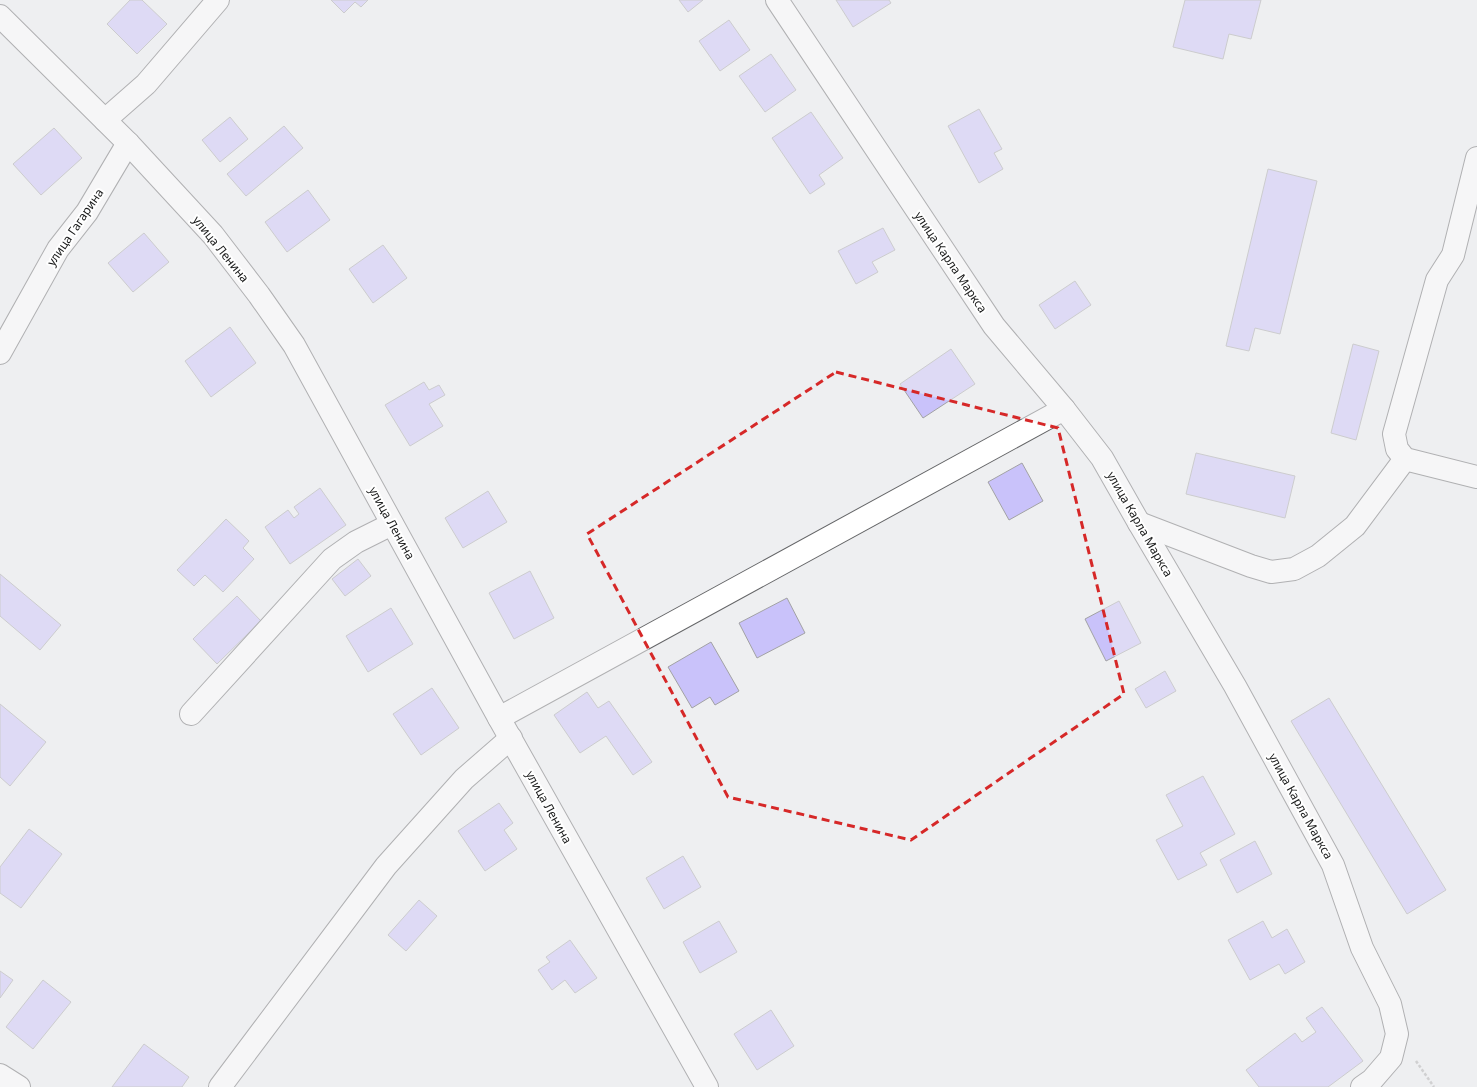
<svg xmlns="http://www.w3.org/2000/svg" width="1477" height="1087" viewBox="0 0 1477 1087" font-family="'Noto Sans',sans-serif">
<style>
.building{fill:#c9c2fa;stroke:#a2a2a4}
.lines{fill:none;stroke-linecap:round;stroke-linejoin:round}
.minor-casing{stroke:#656668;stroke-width:24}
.path{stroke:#aaabac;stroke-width:2.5;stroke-dasharray:3 2;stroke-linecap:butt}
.minor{stroke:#fff;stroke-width:22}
.marked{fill:none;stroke:#d62828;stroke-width:3;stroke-dasharray:8 5;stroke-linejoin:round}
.labels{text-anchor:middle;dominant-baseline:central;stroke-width:4;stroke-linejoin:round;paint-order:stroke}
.street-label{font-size:12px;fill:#181919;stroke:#fff}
</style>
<rect width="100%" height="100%" fill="#eeeff1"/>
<g class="building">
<path d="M130,0h12l25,24 -30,30 -30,-30z"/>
<path d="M331,0h37l-7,7 -6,-5 -11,11z"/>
<path d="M679,0h24l-15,12z"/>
<path d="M836,0h53l2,3 -38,24z"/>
<path d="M1185,0h76l-10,39 -22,-5 -6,25 -50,-12z"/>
<path d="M729,20l21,30 -30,21 -21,-30z"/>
<path d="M771,54l25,36 -31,22 -26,-36z"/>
<path d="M979,109l23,40 -8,4 9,16 -24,14 -31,-57z"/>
<path d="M811,112l32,46 -24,17 6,9 -15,10 -38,-56z"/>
<path d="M230,117l18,22 -28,23 -18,-22z"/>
<path d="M284,126l19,22 -57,48 -19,-22z"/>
<path d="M54,128l28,30 -41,37 -28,-31z"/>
<path d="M1268,169l49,12 -37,153 -25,-6 -6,23 -23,-5z"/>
<path d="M308,190l22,30 -43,32 -22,-30z"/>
<path d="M883,228l12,22 -23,12 6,10 -22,12 -18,-33z"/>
<path d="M144,233l25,29 -36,30 -25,-29z"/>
<path d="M383,245l24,33 -34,25 -24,-34z"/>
<path d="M1075,281l16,24 -36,24 -16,-24z"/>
<path d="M230,327l26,36 -45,34 -26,-36z"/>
<path d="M1353,344l26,7 -23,89 -25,-7z"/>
<path d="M951,349l24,35 -52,34 -23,-34z"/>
<path d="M424,382l5,8 10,-5 6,10 -16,9 14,22 -33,20 -25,-41z"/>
<path d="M1196,453l99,23 -10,42 -99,-24z"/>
<path d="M1022,463l21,38 -34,19 -21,-38z"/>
<path d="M320,488l26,37 -56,39 -25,-37 23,-17 6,8 5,-4 -5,-7z"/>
<path d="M488,491l19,31 -44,26 -18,-30z"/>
<path d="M226,519l23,22 -6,7 11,11 -31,33 -18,-17 -11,11 -17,-16z"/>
<path d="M358,559l13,17 -26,20 -13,-17z"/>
<path d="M530,571l24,47 -40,21 -25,-46z"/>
<path d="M0,574l61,51 -21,25 -40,-34z"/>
<path d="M237,596l24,25 -44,43 -24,-25z"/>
<path d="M787,598l18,35 -48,25 -18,-35z"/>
<path d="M1119,601l22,42 -35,18 -21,-42z"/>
<path d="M391,608l22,36 -45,28 -22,-36z"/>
<path d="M711,642l28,49 -24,14 -5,-8 -18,11 -24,-41z"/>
<path d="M1165,671l11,20 -30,17 -11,-19z"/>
<path d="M432,688l27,40 -38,27 -28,-41z"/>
<path d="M587,692l11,16 11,-7 43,61 -19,13 -27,-39 -26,17 -26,-38z"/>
<path d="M1329,698l117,192 -39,24 -116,-193z"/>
<path d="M0,704l46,38 -36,44 -10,-9z"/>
<path d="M1203,776l32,58 -35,19 7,12 -29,15 -22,-40 27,-14 -17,-31z"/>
<path d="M499,803l14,20 -9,7 13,19 -32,22 -27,-40z"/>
<path d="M29,829l33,25 -41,54 -21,-15v-26z"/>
<path d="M1255,841l17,33 -35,19 -17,-33z"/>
<path d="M683,856l18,31 -37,22 -18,-31z"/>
<path d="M419,900l18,16 -31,35 -18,-16z"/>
<path d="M719,921l18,31 -37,21 -17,-31z"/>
<path d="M1263,921l9,17 15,-9 18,33 -20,12 -6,-10 -29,16 -22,-40z"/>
<path d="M570,940l27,38 -22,15 -10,-13 -13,10 -14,-20 12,-8 -4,-5z"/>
<path d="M0,971l13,9 -13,18z"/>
<path d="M43,980l28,22 -38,47 -27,-22z"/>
<path d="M1322,1007l41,54 -35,26h-69l-13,-17 49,-37 7,9 14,-10 -10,-14z"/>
<path d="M771,1010l23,36 -37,24 -23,-36z"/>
<path d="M144,1044l45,33 -7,10h-70z"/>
</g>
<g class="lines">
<defs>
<g id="minor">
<path d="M777,0l217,326 70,83 38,49 37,65 96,163 98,179 29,83 28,56 7,30 -6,24 -19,22 -10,7"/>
<path d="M0,16l128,127 85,92 46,60 35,50 205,373 208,369"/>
<path d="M105,120l41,-36 72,-84"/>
<path d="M1477,158l-24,97 -16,25 -43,154 3,15 8,10 72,18"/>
<path d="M0,353l58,-104 29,-37 41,-69"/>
<path d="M1139,523l112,43 20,6 23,-3 24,-13 37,-30 50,-67"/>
<path d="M191,714l141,-155 24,-17 36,-18"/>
<path d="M499,718l565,-309"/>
<path d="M0,1075l19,12"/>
<path d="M220,1087l166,-221 78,-87 47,-41"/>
</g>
</defs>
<use href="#minor" class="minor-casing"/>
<path class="path" d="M1416,1061l18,26"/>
<use href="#minor" class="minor"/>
</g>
<path d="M0 0H1477V1087H0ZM836,372l222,56 66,266 -213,146 -183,-43 -141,-263z" fill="#eeeff1" fill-opacity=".55" fill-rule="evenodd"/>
<path class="marked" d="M836,372l222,56 66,266 -213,146 -183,-43 -141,-263z"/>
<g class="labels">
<g class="street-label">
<text transform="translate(75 227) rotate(-56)">улица Гагарина</text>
<text transform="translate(221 249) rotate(51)">улица Ленина</text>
<text transform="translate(951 262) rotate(56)">улица Карла Маркса</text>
<text transform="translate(392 523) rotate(61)">улица Ленина</text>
<text transform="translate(1140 524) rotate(60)">улица Карла Маркса</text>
<text transform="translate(1301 806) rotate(61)">улица Карла Маркса</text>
<text transform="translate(549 807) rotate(61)">улица Ленина</text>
</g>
</g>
</svg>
